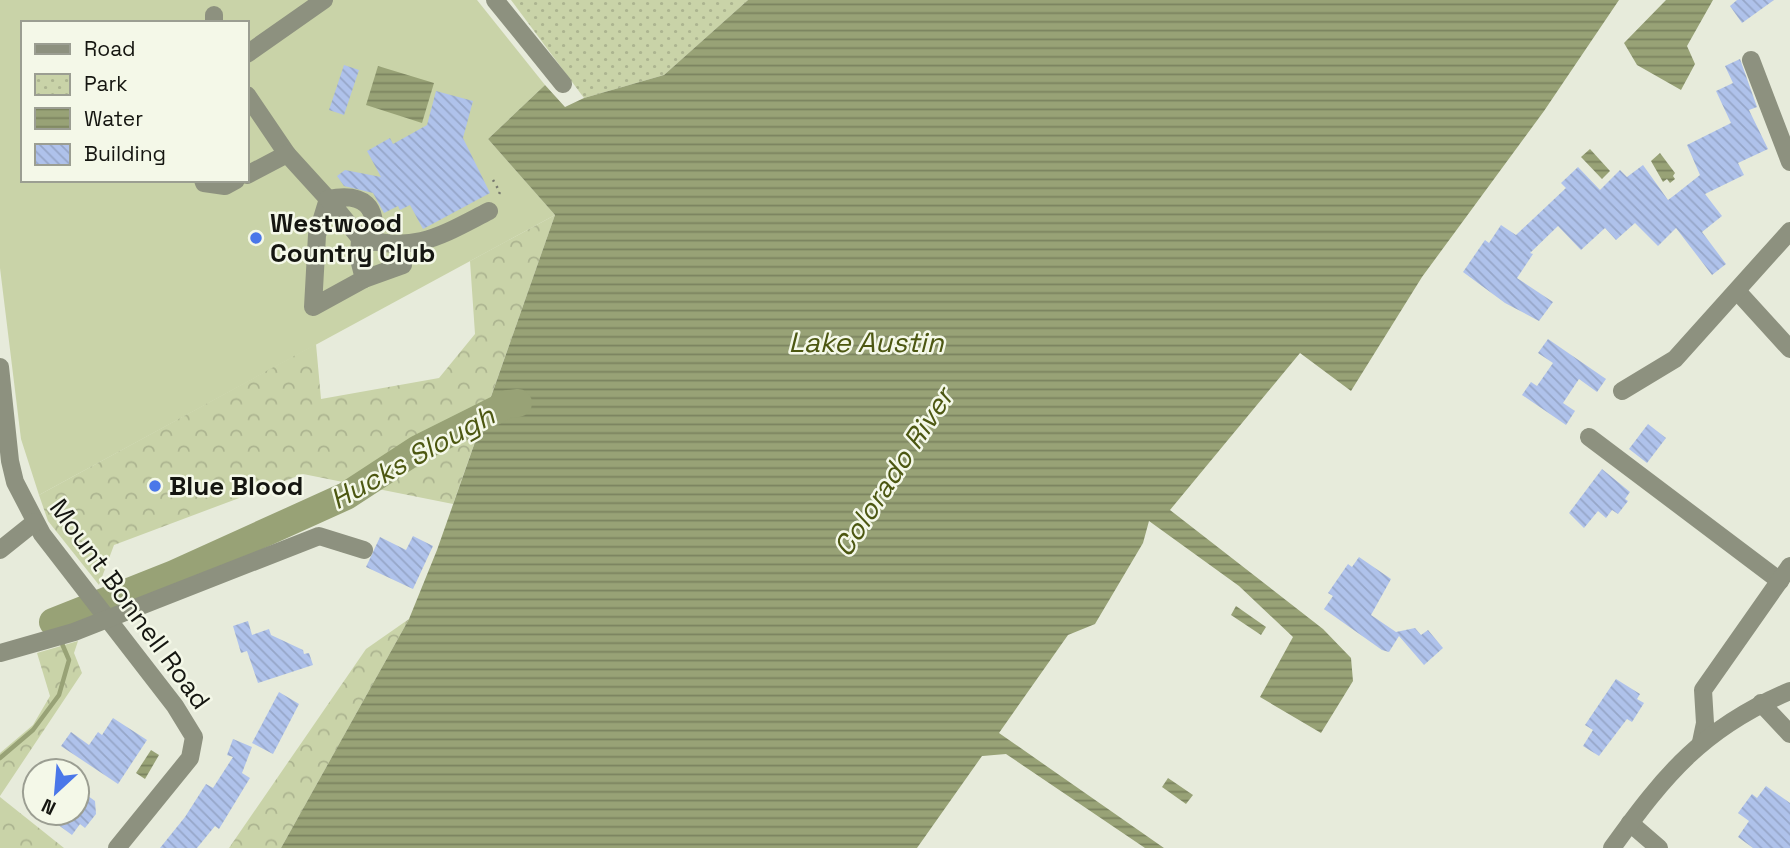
<svg xmlns="http://www.w3.org/2000/svg" width="1790" height="848" viewBox="0 0 1790 848" font-family="'Space Grotesk',sans-serif">
<style>
.grass{fill:#c9d3a8;fill-rule:evenodd}
.forest{fill:url(#forest-crowns)}
.park{fill:url(#park-dots)}
.water{fill:url(#water-rules)}
.lines{fill:none;stroke-linecap:round;stroke-linejoin:round}
.stream{stroke:#98a276;stroke-width:4.5}
.river{stroke:#98a276;stroke-width:28}
.building{fill:url(#building-back-hatch)}
.path{stroke:#76786e;stroke-width:2.5;stroke-dasharray:2 5;stroke-linecap:butt}
.minor{stroke:#8d917f;stroke-width:18}
.poi-dot{fill:#4a77e9;stroke:#f4f8e8;stroke-width:2.5}
.labels{text-anchor:middle;dominant-baseline:central;stroke-width:5;stroke-linejoin:round;paint-order:stroke}
.poi-label{font-size:26px;font-weight:bold;fill:#151611;stroke:#f4f8e8;text-anchor:start}
.street-label{font-size:26px;fill:#151611;stroke:#f4f8e8}
.water-label{font-size:28px;font-style:italic;fill:#4c5711;stroke:#f4f8e8}
</style>
<defs>
<pattern id="forest-crowns" width="20" height="18" patternUnits="userSpaceOnUse" patternTransform="scale(1.75)"><rect width="20" height="18" fill="#c9d3a8"/><path d="M2 6a3 3 0 1 1 6 0M12 15a3 3 0 1 1 6 0" fill="none" stroke="#acb490"/></pattern>
<pattern id="park-dots" width="8" height="8" patternUnits="userSpaceOnUse" patternTransform="scale(1.75)"><rect width="8" height="8" fill="#c9d3a8"/><path d="M2 2h.1M6 6h.1" fill="none" stroke="#acb490" stroke-width="1.8" stroke-linecap="round"/></pattern>
<pattern id="water-rules" width="6" height="5" patternUnits="userSpaceOnUse" patternTransform="scale(1.75)"><rect width="6" height="5" fill="#98a276"/><path d="M0 2.5h6" fill="none" stroke="#7b835f"/></pattern>
<pattern id="building-back-hatch" width="6" height="6" patternUnits="userSpaceOnUse" patternTransform="scale(1.75)"><rect width="6" height="6" fill="#afc2eb"/><path d="M-1 5l2 2M0 0l6 6M5-1l2 2" fill="none" stroke="#96a6c8"/></pattern>
</defs>
<rect width="100%" height="100%" fill="#e7ebdb"/>
<path class="grass" d="M0,0h477l68,85 -57,54 67,76 -516,280 -18,-56 -21,-171zM23,23h224v157h-224z"/>
<g class="forest">
<path d="M555,215l-102,289 -150,-30 -189,71 -15,40 -51,-64 -9,-26 277,-151 5,55 118,-21 36,-44 -5,-73z"/>
<path d="M409,619l-128,229h-52l137,-199z"/>
<path d="M78,641l-4,12 8,20 -82,123v-43l33,-28 17,-29 -13,-43z"/>
<path d="M0,797l64,51h-64z"/>
</g>
<path class="park" d="M511,0h237l-84,75 -80,23z"/>
<g class="water">
<path d="M748,0h871l-75,111 -122,166 -71,114 -51,-38 -130,157 153,119 28,29 2,23 -32,52 -61,-36 33,-60 -54,-51 -90,-65 -6,22 -48,81 -27,11 -69,98 165,115h-19l-139,-94 -24,2 -65,92h-636l128,-229 28,-69 118,-335 -67,-76 57,-54 20,22 19,-9 80,-23z"/>
<path d="M1666,0h47l-26,46 8,18 -14,26 -44,-25 -13,-22z"/>
<path d="M378,66l56,17 -12,40 -56,-18z"/>
<path d="M1590,149l20,22 -8,8 -21,-22z"/>
<path d="M1660,153l15,20 -2,3 2,3 -5,4 -3,-4 -4,3 -12,-21z"/>
<path d="M1236,606l30,21 -5,8 -30,-20z"/>
<path d="M151,750l8,5 -14,24 -9,-6z"/>
<path d="M1168,778l25,17 -7,9 -24,-17z"/>
</g>
<g class="lines">
<g class="stream">
<path d="M53,622l4,9"/>
<path d="M0,758l33,-28 26,-35 10,-35 -9,-21"/>
</g>
<path class="river" d="M53,622l121,-48 172,-78 72,-47 90,-45 10,-1"/>
</g>
<g class="building">
<path d="M1737,0h37l-32,23 -12,-17z"/>
<path d="M1740,59l17,48 -8,3 19,39 -30,14 6,12 -39,19 17,22 -20,16 24,32 -14,11 -36,-47 -18,18 -23,-23 -19,17 -11,-12 -24,22 -23,-24 -28,27 3,1 -16,24 36,24 -14,19 -34,-18 -42,-31 22,-32 4,3 12,-18 15,10 50,-47 -5,-5 17,-16 22,23 20,-20 7,7 16,-12 25,35 8,-6 24,-19 -13,-30 44,-22 -15,-32 17,-8 -8,-17z"/>
<path d="M344,65l15,5 -15,45 -15,-5z"/>
<path d="M436,91l37,10 -10,37 27,55 -67,36 -13,-24 -10,5 -2,-4 -14,7 -11,-20 -29,-7 -7,-10 8,-6 36,7 -14,-26 23,-13 3,6 34,-19z"/>
<path d="M1548,339l58,40 -9,13 -18,-13 -16,24 12,8 -9,14 -44,-30 9,-13 6,4 16,-23 -15,-10z"/>
<path d="M1648,424l18,14 -19,25 -18,-14z"/>
<path d="M1602,469l28,23 -5,7 3,2 -10,13 -6,-4 -6,8 -8,-7 -14,17 -15,-15z"/>
<path d="M413,536l20,10 -20,43 -47,-22 14,-30 26,13z"/>
<path d="M1359,557l32,22 -20,36 25,17 19,-4 6,7 7,-5 15,18 -19,17 -25,-29 -10,16 -7,-2 -58,-41 9,-13 -5,-3 20,-29 4,3z"/>
<path d="M248,621l4,14 17,-6 2,6 32,15 1,4 5,-1 4,12 -55,18 -11,-32 -6,2 -8,-27z"/>
<path d="M1616,679l24,15 -3,5 7,4 -12,19 -5,-3 -28,37 -16,-10 10,-16 -8,-5z"/>
<path d="M279,692l20,12 -26,50 -21,-11z"/>
<path d="M113,718l34,22 -29,44 -57,-38 10,-14 18,13 9,-13 4,3z"/>
<path d="M233,739l19,8 -10,26 8,5 -31,51 -4,-3 -18,22h-37l25,-31 21,-33 7,4 20,-31 -6,-2z"/>
<path d="M1766,786l24,17v45h-37l-15,-11 11,-16 -11,-8 14,-19 5,4z"/>
<path d="M77,788l18,13 1,13 -11,14 -5,-4 -8,11 -15,-11 8,-11h12z"/>
</g>
<g class="lines">
<path class="path" d="M493,180l7,12 -3,6"/>
<g class="minor">
<path d="M495,0l68,84"/>
<path d="M214,23v-8"/>
<path d="M247,54l77,-54"/>
<path d="M1751,60l39,102"/>
<path d="M247,95l40,59"/>
<path d="M247,175l40,-21 41,45 -11,36 -4,72 51,-28 -5,-20 1,-21c55,16 82,-3 129,-27"/>
<path d="M203,180l1,3 21,3 11,-6"/>
<path d="M360,238l-32,-39c36,-7 51,7 45,43"/>
<path d="M364,279l39,-14"/>
<path d="M1738,292l52,57"/>
<path d="M0,367l10,94 5,21 27,52 133,172 19,31 -4,21 -73,90"/>
<path d="M1622,391l53,-32 115,-128"/>
<path d="M1589,437l191,144"/>
<path d="M0,550l35,-28"/>
<path d="M0,653l74,-21 245,-96 45,14"/>
<path d="M1761,703l29,31"/>
<path d="M1701,742l4,-19 -2,-33 87,-124"/>
<path d="M1630,823l29,25"/>
<path d="M1612,848c53,-74 92,-121 178,-157"/>
</g>
</g>
<g class="poi-dot">
<circle cx="256" cy="238" r="7"/>
<circle cx="155" cy="486" r="7"/>
</g>
<g class="labels">
<g class="poi-label">
<text x="270" y="223">Westwood<tspan x="270" dy="30">Country Club</tspan></text>
<text x="169" y="486">Blue Blood</text>
</g>
<g class="street-label">
<text transform="translate(130 604) rotate(54)">Mount Bonnell Road</text>
</g>
<g class="water-label">
<text x="866" y="342">Lake Austin</text>
<text transform="translate(412 457) rotate(-29)">Hucks Slough</text>
<text transform="translate(893 472) rotate(-57)">Colorado River</text>
</g>
</g>
<rect x="21" y="21" width="228" height="161" fill="#f4f8e8" stroke="#9b9e92" stroke-width="2"/>
<rect x="35" y="44" width="35" height="10" fill="#8d917f" stroke="#9b9e92" stroke-width="2"/>
<text x="84" y="56" font-size="21" fill="#151611">Road</text>
<rect x="35" y="74" width="35" height="21" fill="url(#park-dots)" stroke="#9b9e92" stroke-width="2"/>
<text x="84" y="91" font-size="21" fill="#151611">Park</text>
<rect x="35" y="108" width="35" height="21" fill="url(#water-rules)" stroke="#9b9e92" stroke-width="2"/>
<text x="84" y="126" font-size="21" fill="#151611">Water</text>
<rect x="35" y="144" width="35" height="21" fill="url(#building-back-hatch)" stroke="#9b9e92" stroke-width="2"/>
<text x="84" y="161" font-size="21" fill="#151611">Building</text>
<g transform="translate(56 792) rotate(206)"><circle r="33" fill="#f4f8e8" stroke="#9b9e92" stroke-width="2"/>
<path d="M0-5L12 26L0 18L-12 26Z" fill="#4a77e9"/>
<text y="-10" font-size="19" font-weight="bold" text-anchor="middle" fill="#151611">N</text>
</g>
</svg>
